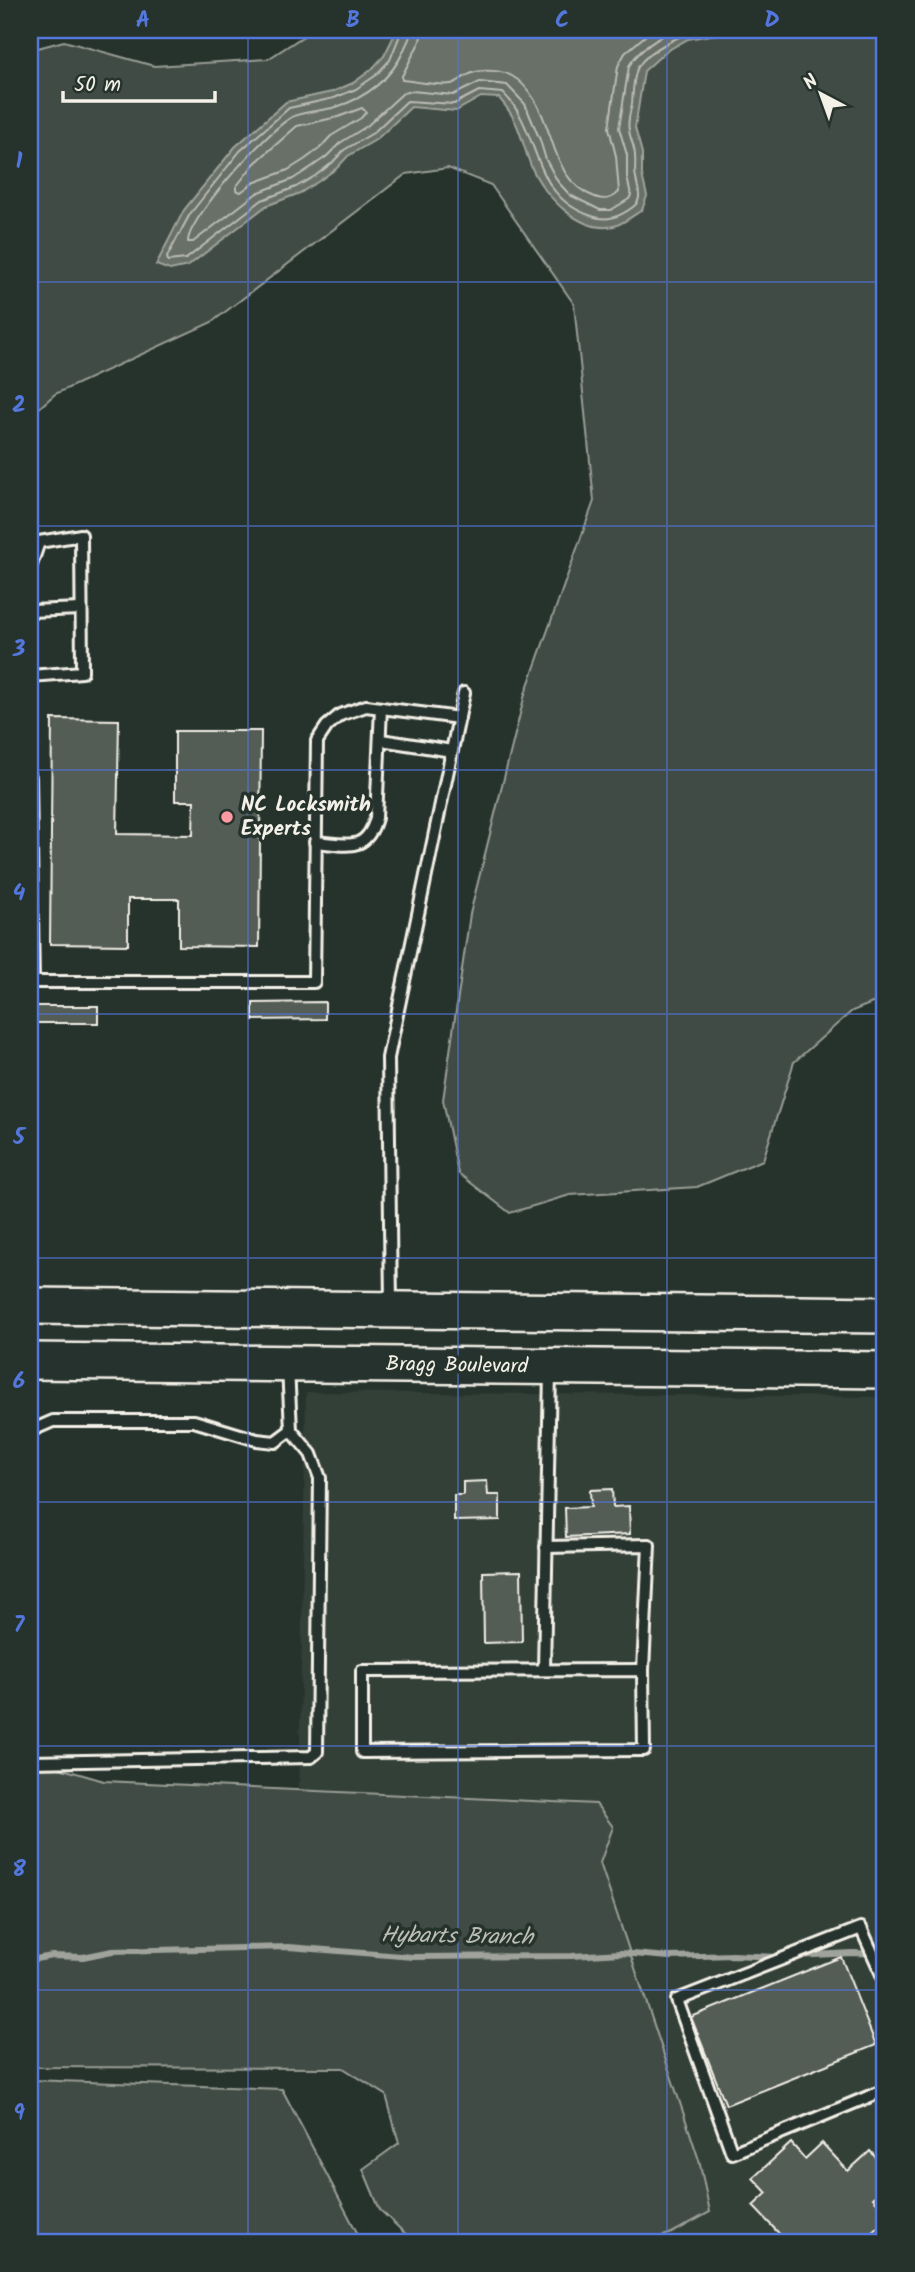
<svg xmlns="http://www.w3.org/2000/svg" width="915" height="2272" viewBox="0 0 915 2272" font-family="Kalam,sans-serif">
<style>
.built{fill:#333f39}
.green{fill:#414b45;stroke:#9a9e96;stroke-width:2}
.water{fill:#676f68;stroke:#9fa39b;stroke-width:2}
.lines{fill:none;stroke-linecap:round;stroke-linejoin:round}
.shore{stroke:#bcbdb5;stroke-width:2}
.stream{stroke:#9fa39b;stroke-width:6}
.building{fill:#525c55;stroke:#f4f1e8;stroke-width:2}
.service-casing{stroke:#f4f1e8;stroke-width:16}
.primary-casing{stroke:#f4f1e8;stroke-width:40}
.service{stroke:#26332d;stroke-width:10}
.primary{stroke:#26332d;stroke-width:35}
.grid{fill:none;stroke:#5377dc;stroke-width:2;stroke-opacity:0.55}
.poi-dot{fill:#ff9aa2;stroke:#26332d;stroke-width:2.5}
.labels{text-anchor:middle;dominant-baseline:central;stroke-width:7;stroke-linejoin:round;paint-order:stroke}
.poi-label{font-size:21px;font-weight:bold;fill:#f4f1e8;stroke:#26332d;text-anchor:start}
.street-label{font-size:21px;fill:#f4f1e8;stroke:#26332d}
.water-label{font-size:23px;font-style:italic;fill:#bcbdb5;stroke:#26332d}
.neatline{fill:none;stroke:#5377dc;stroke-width:2.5}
.grid-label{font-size:23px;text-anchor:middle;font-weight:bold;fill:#5377dc}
</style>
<rect width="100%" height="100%" fill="#26332d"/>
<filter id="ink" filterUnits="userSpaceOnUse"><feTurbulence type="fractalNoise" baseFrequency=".0143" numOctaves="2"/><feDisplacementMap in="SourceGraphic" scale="14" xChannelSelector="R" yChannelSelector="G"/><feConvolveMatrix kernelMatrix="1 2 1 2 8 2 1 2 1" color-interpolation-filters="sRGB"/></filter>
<g filter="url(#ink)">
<path class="built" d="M306,1392l579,5v845h-239l26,-9 38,-21 -11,-52 -99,-297 13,-36 -314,-37z"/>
<g class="green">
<path d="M313,30h572v968l-33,13 -58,51 -31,98 -66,27 -127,8 -60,18 -52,-40 -15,-73 27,-186 55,-220 69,-193 -20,-197 -83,-119 -43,-17 -42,6 -194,148 -157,72 -25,22v-366l34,-9 90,25 114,-7z"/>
<path d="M30,1745l15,19 59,17 492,23 17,23 -13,36 99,297 11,52 -38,21 -26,9h-232l-34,-32 -17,-41 36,-26 -13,-48 -43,-27 -313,-1z"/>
<path d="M30,2080l252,9 80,153h-332z"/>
</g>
<path class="water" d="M397,30h342l-51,9 -23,13 -21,19 -9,57 7,25v22l5,21 -5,14c-8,5 -19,14 -28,16 -34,8 -71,-31 -83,-60 -11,-28 -10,-43 -32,-68l-18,-1 -25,14 -45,-4 -34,32 -29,17 -11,12 -18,13 -19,12 -34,13 -78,60 -18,4 -14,-5 28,-55 51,-63 51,-45 46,-10 21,-9 18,-13 13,-14z"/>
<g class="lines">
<g class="shore">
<path d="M402,30l-12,30 -15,16 -19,13 -22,9 -45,10 -49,43 -50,63 -23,43 1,4 18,-2 76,-59 34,-13 19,-11 17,-13 12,-13 29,-17 34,-32 47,3 25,-13 24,2c39,37 26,101 86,122 17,7 29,3 44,-8 11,-8 4,-19 3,-29 -2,-7 0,-15 -1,-22 0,-9 -5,-17 -6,-26 -2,-8 1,-18 3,-26 1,-11 1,-28 6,-37 10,-17 45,-34 64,-37"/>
<path d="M411,30c0,8 -4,12 -7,20 -12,28 -38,48 -68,57 -13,4 -29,4 -42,9 -23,10 -107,103 -106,126h5l64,-49 36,-14 17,-11 16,-11 14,-14 27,-17 36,-33 9,-2 41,4 27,-13 27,3 18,19 15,36 6,20 12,22 12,13 30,15h11l18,-11 2,-4 -4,-18v-22l-8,-27 10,-62c9,-16 29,-28 44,-36"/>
<path d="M422,30l-2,11 -18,35v4c12,1 38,6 49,4 6,-1 13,-8 19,-10 11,-5 32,-4 42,2 9,5 17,15 22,23 22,34 18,82 61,98 10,4 17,2 24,-5l-3,-36 -7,-28 9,-62 7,-13 27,-23"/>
<path d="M362,108l4,4 -5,6 -30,18 -12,13 -15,11 -16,10 -35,13 -12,9 -5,-2v-3l18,-23 43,-38 41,-9z"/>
</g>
<g class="stream">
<path d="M796,1956l56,-3 33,1"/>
<path d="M30,1960l22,-4 31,1 29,-6 177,-4 124,10 159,-1 49,-3 48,4 64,-2 45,2"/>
</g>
</g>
<g class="building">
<path d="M52,719l67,1 -2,114 76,1 1,-34h-19v-70h86l-2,216 -80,-1v-47h-51v46l-78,-1z"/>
<path d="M325,1002v17l-72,1v-17z"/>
<rect x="30" y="1006" width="68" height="17"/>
<path d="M487,1481l1,14h12v25l-46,1v-26h9v-13z"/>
<path d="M612,1489l1,18 16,-1 1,28 -64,3 -1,-29 26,-1 -1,-17z"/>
<path d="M521,1571l1,71 -38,1 -1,-71z"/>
<path d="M841,1957l35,88 -150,60 -35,-88z"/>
<path d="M791,2143l14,16 17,-16 26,28 22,-20 15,17v20l-12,10 12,13v9l-23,22h-75l-34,-36 14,-13 -14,-15z"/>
</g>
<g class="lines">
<defs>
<g id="service">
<path d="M30,568l9,-26 42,-7 1,137 -52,4"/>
<path d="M30,611l51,-2"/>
<path d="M381,740l71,11"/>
<path d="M30,777l3,205h281l3,-241 10,-15 13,-11 26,-9 93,12"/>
<path d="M315,842c30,2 51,12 61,-24l5,-110"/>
<path d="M391,1304l-3,-246 76,-365"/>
<path d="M30,1431l23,-10h141l63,19 18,2 16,-12 -3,-63"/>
<path d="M546,1547l103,-2 -6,125"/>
<path d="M544,1670l6,-298"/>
<path d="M643,1670l1,80 -282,2v-81z"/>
<path d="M30,1762l281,-5 6,-5 3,-274 -9,-24 -20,-24"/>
<path d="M885,1981l-24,-53 -184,72 55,153 153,-63"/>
</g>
<g id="primary">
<path d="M30,1306l855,9"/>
<path d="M30,1361l855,9"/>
</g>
</defs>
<use href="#service" class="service-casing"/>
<use href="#primary" class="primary-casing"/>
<use href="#service" class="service"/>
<use href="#primary" class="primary"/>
</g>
</g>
<path class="grid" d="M248,30v2212M458,30v2212M667,30v2212M30,282h855M30,526h855M30,770h855M30,1014h855M30,1258h855M30,1502h855M30,1746h855M30,1990h855"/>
<circle class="poi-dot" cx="227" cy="817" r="7"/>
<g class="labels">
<g class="poi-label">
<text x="241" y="805">NC Locksmith<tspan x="241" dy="24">Experts</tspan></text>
</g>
<g class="street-label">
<text transform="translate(457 1366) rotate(1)">Bragg Boulevard</text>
</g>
<g class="water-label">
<text transform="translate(457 1937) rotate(1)">Hybarts Branch</text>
</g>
</g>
<rect width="915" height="2272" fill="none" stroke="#26332d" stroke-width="77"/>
<g transform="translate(821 94) rotate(319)" stroke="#26332d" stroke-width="5" paint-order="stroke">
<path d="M0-5L12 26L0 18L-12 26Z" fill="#f4f1e8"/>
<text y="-10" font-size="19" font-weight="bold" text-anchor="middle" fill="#f4f1e8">N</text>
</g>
<path d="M63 91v10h152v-10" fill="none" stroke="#f4f1e8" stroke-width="3.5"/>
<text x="74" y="91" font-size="21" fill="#f4f1e8" stroke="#26332d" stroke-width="5" paint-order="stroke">50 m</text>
<rect x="38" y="38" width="838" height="2196" class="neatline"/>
<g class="grid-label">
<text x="143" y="27">A</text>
<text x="353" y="27">B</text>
<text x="562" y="27">C</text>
<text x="772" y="27">D</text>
<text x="19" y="168">1</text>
<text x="19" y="412">2</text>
<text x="19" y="656">3</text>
<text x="19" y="900">4</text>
<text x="19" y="1144">5</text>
<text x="19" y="1388">6</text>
<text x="19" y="1632">7</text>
<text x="19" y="1876">8</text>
<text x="19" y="2120">9</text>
</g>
</svg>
